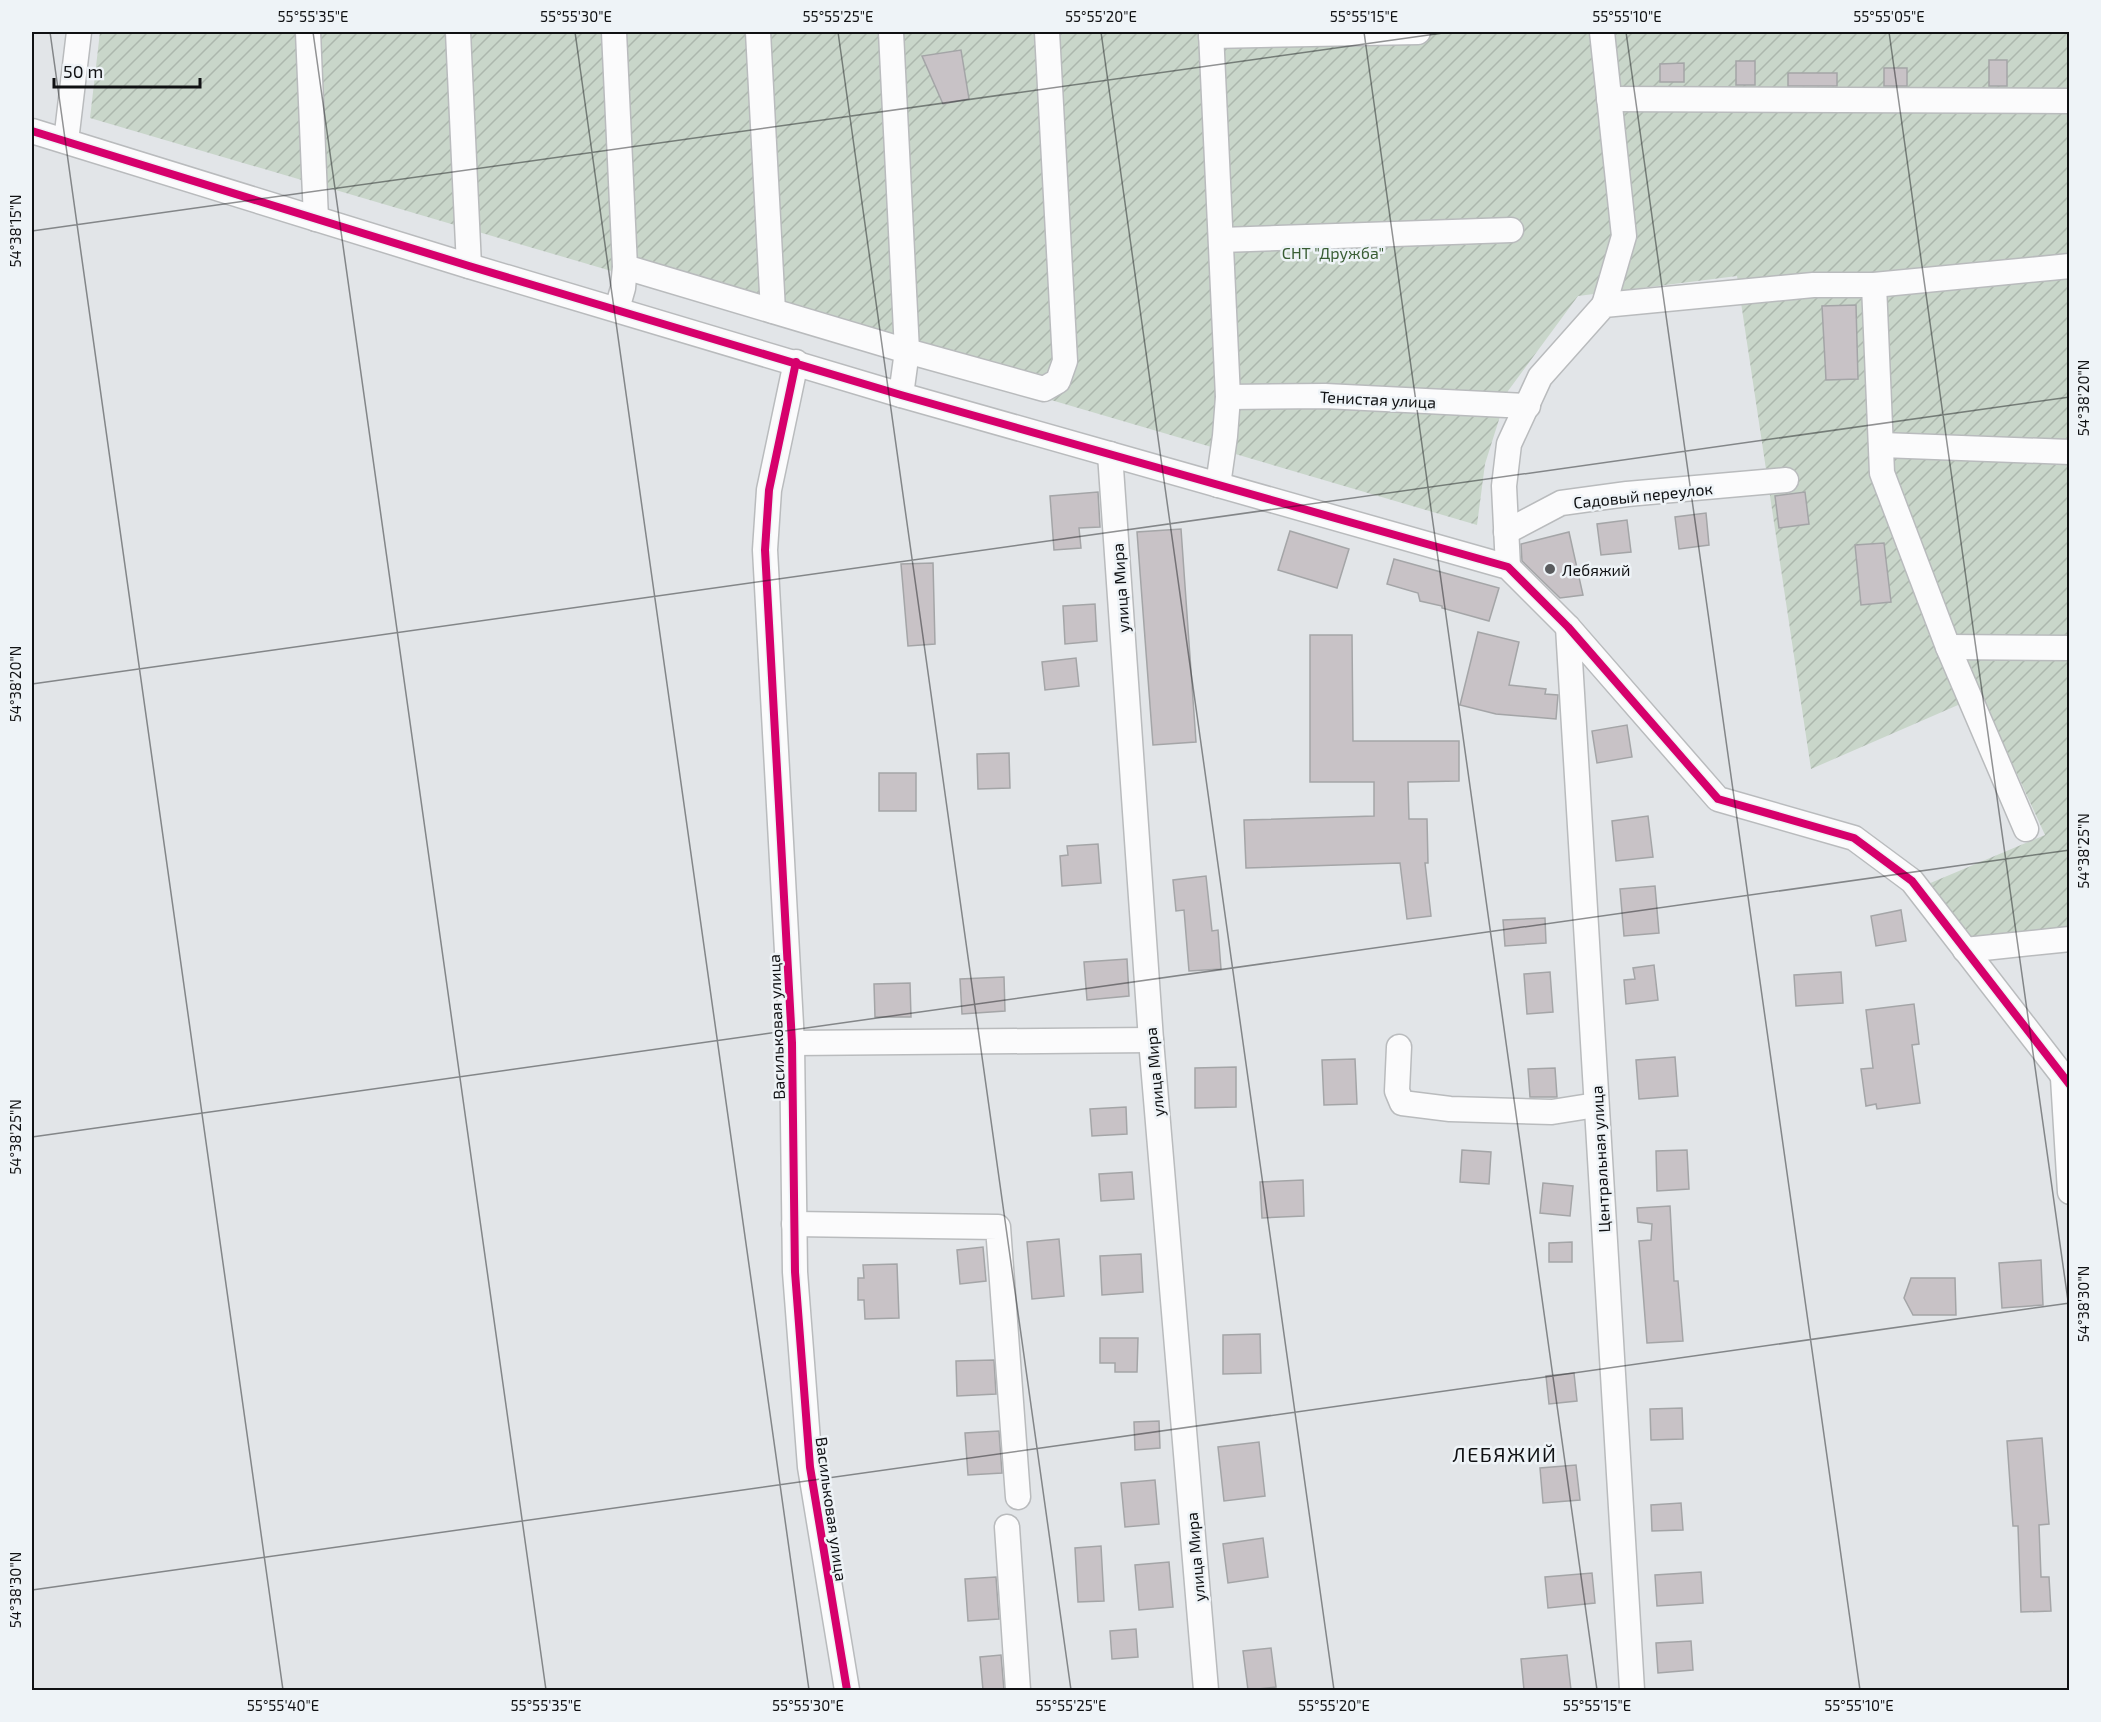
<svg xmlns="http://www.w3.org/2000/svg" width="2101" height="1722" viewBox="0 0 2101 1722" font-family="'Exo 2',sans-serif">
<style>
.garden{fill:url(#garden-furrows)}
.building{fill:#c8c2c6;stroke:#a4a5a7;stroke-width:1.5}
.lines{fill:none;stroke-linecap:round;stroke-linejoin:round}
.minor-casing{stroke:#b9bbbd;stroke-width:27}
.minor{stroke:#fbfbfc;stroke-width:24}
.cycleway-casing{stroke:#eef3f7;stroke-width:11}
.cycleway{stroke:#d6006c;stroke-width:8}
.ticks{fill:none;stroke:#101113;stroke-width:1.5;stroke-opacity:0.45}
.poi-dot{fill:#5a5b5e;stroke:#eef3f7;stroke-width:2}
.labels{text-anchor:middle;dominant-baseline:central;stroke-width:5;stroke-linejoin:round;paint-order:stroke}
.park-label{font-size:16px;fill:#385d33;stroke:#eef3f7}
.street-label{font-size:16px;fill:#101113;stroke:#eef3f7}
.poi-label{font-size:16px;fill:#101113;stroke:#eef3f7;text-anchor:start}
.quarter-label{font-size:20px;letter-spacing:1.5px;fill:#101113;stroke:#eef3f7}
.neatline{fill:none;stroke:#101113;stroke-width:2}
.ticks-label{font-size:15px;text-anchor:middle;fill:#101113}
</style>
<defs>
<pattern id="garden-furrows" width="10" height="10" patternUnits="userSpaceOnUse" patternTransform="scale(1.5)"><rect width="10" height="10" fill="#c9d6ca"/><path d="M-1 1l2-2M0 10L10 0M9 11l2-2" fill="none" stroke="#acb7ad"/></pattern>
</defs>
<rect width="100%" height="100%" fill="#e2e5e8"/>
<path class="garden" d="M100,32h1969v906l-95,11 -46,-65 117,-49 -64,-140 -170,74 -74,-493 -159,20 -70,95 -23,73 -8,61 -1387,-407z"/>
<g class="building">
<path d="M961,50l8,49 -26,5 -21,-48z"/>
<rect x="1989" y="60" width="18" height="26"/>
<rect x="1736" y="61" width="19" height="24"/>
<path d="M1684,63v19h-24v-18z"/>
<rect x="1884" y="68" width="23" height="18"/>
<rect x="1788" y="73" width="49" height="13"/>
<path d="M1856,305l2,74 -32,1 -4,-74z"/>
<path d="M1098,492l2,35 -21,1 2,20 -27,2 -4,-54z"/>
<path d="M1805,492l4,32 -30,4 -4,-32z"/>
<path d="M1706,513l3,32 -30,4 -4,-32z"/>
<path d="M1627,520l4,32 -30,3 -4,-31z"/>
<path d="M1181,529l15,213 -43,3 -16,-213z"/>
<path d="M1290,531l59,18 -12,39 -59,-18z"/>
<path d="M1569,532l14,63 -23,3 -38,-37 -1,-17z"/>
<path d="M1884,543l7,59 -30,3 -6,-60z"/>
<path d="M1394,559l105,29 -10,33 -47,-13v-2l-22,-5 -2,-8 -31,-9z"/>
<path d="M933,563l2,81 -27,2 -7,-82z"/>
<path d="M1095,604l2,37 -32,3 -2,-38z"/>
<path d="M1478,632l41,10 -10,43 37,4 -1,5 13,1 -2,24 -60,-5 -36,-9z"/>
<path d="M1310,635h42l1,106h106v40l-51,1 1,37h18l1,44h-3l6,53 -24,3 -7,-56 -154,5 -2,-48 130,-4v-34h-64z"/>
<path d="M1076,658l3,28 -34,4 -3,-28z"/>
<path d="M1627,725l5,32 -35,6 -5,-32z"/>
<path d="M1009,753l1,35 -32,1 -1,-35z"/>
<rect x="879" y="773" width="37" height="38"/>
<path d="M1648,816l5,41 -37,4 -4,-40z"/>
<path d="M1098,844l3,39 -39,3 -2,-30 8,-1 -1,-9z"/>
<path d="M1206,876l6,55 6,-1 3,39 -32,2 -5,-61 -8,1 -3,-31z"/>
<path d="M1655,886l4,47 -35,3 -4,-47z"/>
<path d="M1901,910l5,31 -30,5 -5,-30z"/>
<path d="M1545,918l1,25 -41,3 -2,-26z"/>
<path d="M1127,959l2,37 -42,4 -3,-38z"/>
<path d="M1654,965l4,35 -32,4 -2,-24 11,-1 -2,-11z"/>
<path d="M1550,972l3,40 -26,2 -3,-40z"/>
<path d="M1841,972l2,31 -47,3 -2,-31z"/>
<path d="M1004,977l1,34 -43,3 -2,-35z"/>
<path d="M910,983l1,34h-36l-1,-33z"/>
<path d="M1914,1004l5,40 -7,1 8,58 -43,6 -1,-5 -10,2 -5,-37 12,-1 -7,-58z"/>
<path d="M1675,1057l3,39 -39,3 -3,-39z"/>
<path d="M1355,1059l2,45 -33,1 -2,-45z"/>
<path d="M1236,1067v40l-41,1v-40z"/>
<path d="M1555,1068l2,29h-27l-2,-28z"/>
<path d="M1126,1107l1,27 -35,2 -2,-27z"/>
<path d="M1462,1150l29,2 -2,32 -29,-2z"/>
<path d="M1687,1150l2,39 -32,2 -1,-40z"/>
<path d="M1132,1172l2,27 -33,2 -2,-27z"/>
<path d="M1303,1180l1,36 -42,2 -2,-36z"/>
<path d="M1543,1183l30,3 -3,30 -30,-3z"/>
<path d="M1670,1206l4,75h4l5,60 -36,2 -8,-102 12,-1 1,-16 -14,-2 -1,-14z"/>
<path d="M1059,1239l5,57 -32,3 -5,-57z"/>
<path d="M1572,1242v20h-23v-19z"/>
<path d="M983,1247l3,34 -26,3 -3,-34z"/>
<path d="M1141,1254l2,38 -41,3 -2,-39z"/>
<path d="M2041,1260l2,45 -41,3 -3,-45z"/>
<path d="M897,1264l2,54 -34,1 -1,-19h-6v-22h6l-1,-13z"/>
<path d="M1911,1278h44l1,37h-43l-9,-17z"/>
<path d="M1260,1334l1,39 -38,1v-39z"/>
<path d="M1100,1338h38l-1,34h-22v-9h-15z"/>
<path d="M994,1360l2,34 -39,2 -1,-35z"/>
<path d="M1574,1373l3,28 -28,3 -3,-28z"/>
<path d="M1682,1408l1,31 -32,1 -1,-31z"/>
<path d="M1159,1421l1,27 -25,2 -1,-28z"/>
<path d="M999,1431l3,42 -34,2 -3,-42z"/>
<path d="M2042,1438l7,86 -10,1 2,52h8l2,34 -30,1 -3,-86h-5l-6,-85z"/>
<path d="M1259,1442l6,54 -41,5 -6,-54z"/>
<path d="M1576,1465l4,35 -37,3 -3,-35z"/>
<path d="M1155,1480l4,44 -34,3 -4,-44z"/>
<path d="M1681,1503l2,27 -31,1 -1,-26z"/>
<path d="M1263,1538l5,39 -40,6 -5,-39z"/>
<path d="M1101,1546l3,55 -26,1 -3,-54z"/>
<path d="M1169,1562l4,45 -34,3 -4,-45z"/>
<path d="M1701,1572l2,31 -46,3 -2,-31z"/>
<path d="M1592,1573l3,30 -47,5 -3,-31z"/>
<path d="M996,1577l3,42 -31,2 -3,-42z"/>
<path d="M1136,1629l2,28 -26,2 -2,-28z"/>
<path d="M1691,1641l2,29 -35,3 -2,-30z"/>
<path d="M1271,1648l5,39 -28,3 -5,-39z"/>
<path d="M1001,1655l3,35h-21l-3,-33z"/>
<path d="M1567,1655l4,35h-47l-3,-31z"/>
</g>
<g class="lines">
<defs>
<g id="minor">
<path d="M308,32l8,187"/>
<path d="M458,32l11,234"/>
<path d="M614,32l11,235 282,84 137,38 14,-8 7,-20 -18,-329"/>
<path d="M758,32l15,279"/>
<path d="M891,32l16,319 -6,44"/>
<path d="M1211,32l17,365 -3,39 -7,49"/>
<path d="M1602,32l22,204 -20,69"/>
<path d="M1211,36l207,-4"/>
<path d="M1609,99l461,2"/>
<path d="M32,131l437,135 432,129 607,172 60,60 150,172 136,39 58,43 158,204"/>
<path d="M66,141l13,-109"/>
<path d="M1221,240l290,-10"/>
<path d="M1874,285l8,188 66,174 78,182"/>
<path d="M617,309l6,-21 2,-21"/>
<path d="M796,362l-27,128 -4,60 27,493 3,229 15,195 37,223"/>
<path d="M1228,397l97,-1 203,10"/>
<path d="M1882,445l188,7"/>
<path d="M1110,454l41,586 55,650"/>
<path d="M1506,532l55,-29 66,-9 159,-14"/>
<path d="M1508,567l-4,-81 5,-42 31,-67 64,-72 209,-20h61l196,-19"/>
<path d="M1568,627l64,1063"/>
<path d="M1948,647l122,1"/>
<path d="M1965,950l105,-11"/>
<path d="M792,1043l359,-3"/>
<path d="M1399,1047l-2,44 5,12 48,6 102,3 44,-7"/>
<path d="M2063,1078l7,114"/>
<path d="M794,1224l204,3 20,270"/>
<path d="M1007,1527l11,163"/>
</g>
</defs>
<use href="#minor" class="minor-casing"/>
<use href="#minor" class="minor"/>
<defs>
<g id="cycleway">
<path d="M32,131l437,135 432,129 607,172 60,60 150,172 136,39 58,43 158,204"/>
<path d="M796,362l-27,128 -4,60 27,493 3,229 15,195 37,223"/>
</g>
</defs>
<use href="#cycleway" class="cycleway-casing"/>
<use href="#cycleway" class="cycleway"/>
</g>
<path class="ticks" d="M50,32l233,1658M313,32l233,1658M575,32l234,1658M838,32l233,1658M1101,32l233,1658M1364,32l233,1658M1626,32l234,1658M1889,32l181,1283M32,231l1418,-199M32,684l2038,-287M32,1137l2038,-287M32,1590l2038,-287"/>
<circle class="poi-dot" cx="1550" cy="569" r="6"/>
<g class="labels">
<g class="park-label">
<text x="1333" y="252">СНТ "Дружба"</text>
</g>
<g class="street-label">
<text transform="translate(1378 399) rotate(3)">Тенистая улица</text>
<text transform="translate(1643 495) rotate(-6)">Садовый переулок</text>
<text transform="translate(1120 588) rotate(-94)">улица Мира</text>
<text transform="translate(776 1027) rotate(-92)">Васильковая улица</text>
<text transform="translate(1154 1072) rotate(-95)">улица Мира</text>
<text transform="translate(1600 1159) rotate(-93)">Центральная улица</text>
<text transform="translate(832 1509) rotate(82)">Васильковая улица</text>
<text transform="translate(1195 1557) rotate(-95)">улица Мира</text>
</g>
<g class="poi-label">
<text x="1562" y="569">Лебяжий</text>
</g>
<g class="quarter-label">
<text x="1505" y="1454">ЛЕБЯЖИЙ</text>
</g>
</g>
<rect width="2101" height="1722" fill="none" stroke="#eef3f7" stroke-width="66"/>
<path d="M54 78v9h146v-9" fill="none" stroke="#101113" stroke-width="3"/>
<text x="63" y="78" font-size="18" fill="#101113" stroke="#eef3f7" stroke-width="4.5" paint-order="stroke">50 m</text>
<rect x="33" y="33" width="2035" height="1656" class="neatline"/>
<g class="ticks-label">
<text x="313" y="22">55°55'35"E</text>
<text x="576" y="22">55°55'30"E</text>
<text x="838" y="22">55°55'25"E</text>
<text x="1101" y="22">55°55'20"E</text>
<text x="1364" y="22">55°55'15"E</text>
<text x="1627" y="22">55°55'10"E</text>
<text x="1889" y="22">55°55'05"E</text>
<text transform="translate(16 231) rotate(-90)" y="5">54°38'15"N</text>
<text transform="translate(2084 398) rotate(-90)" y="5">54°38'20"N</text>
<text transform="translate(16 684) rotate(-90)" y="5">54°38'20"N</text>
<text transform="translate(2084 851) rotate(-90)" y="5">54°38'25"N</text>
<text transform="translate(16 1137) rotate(-90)" y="5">54°38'25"N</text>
<text transform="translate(2084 1304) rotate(-90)" y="5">54°38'30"N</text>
<text transform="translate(16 1590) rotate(-90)" y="5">54°38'30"N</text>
<text x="283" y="1711">55°55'40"E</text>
<text x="546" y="1711">55°55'35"E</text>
<text x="808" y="1711">55°55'30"E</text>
<text x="1071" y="1711">55°55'25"E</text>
<text x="1334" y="1711">55°55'20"E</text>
<text x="1597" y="1711">55°55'15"E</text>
<text x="1859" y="1711">55°55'10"E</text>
</g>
</svg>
